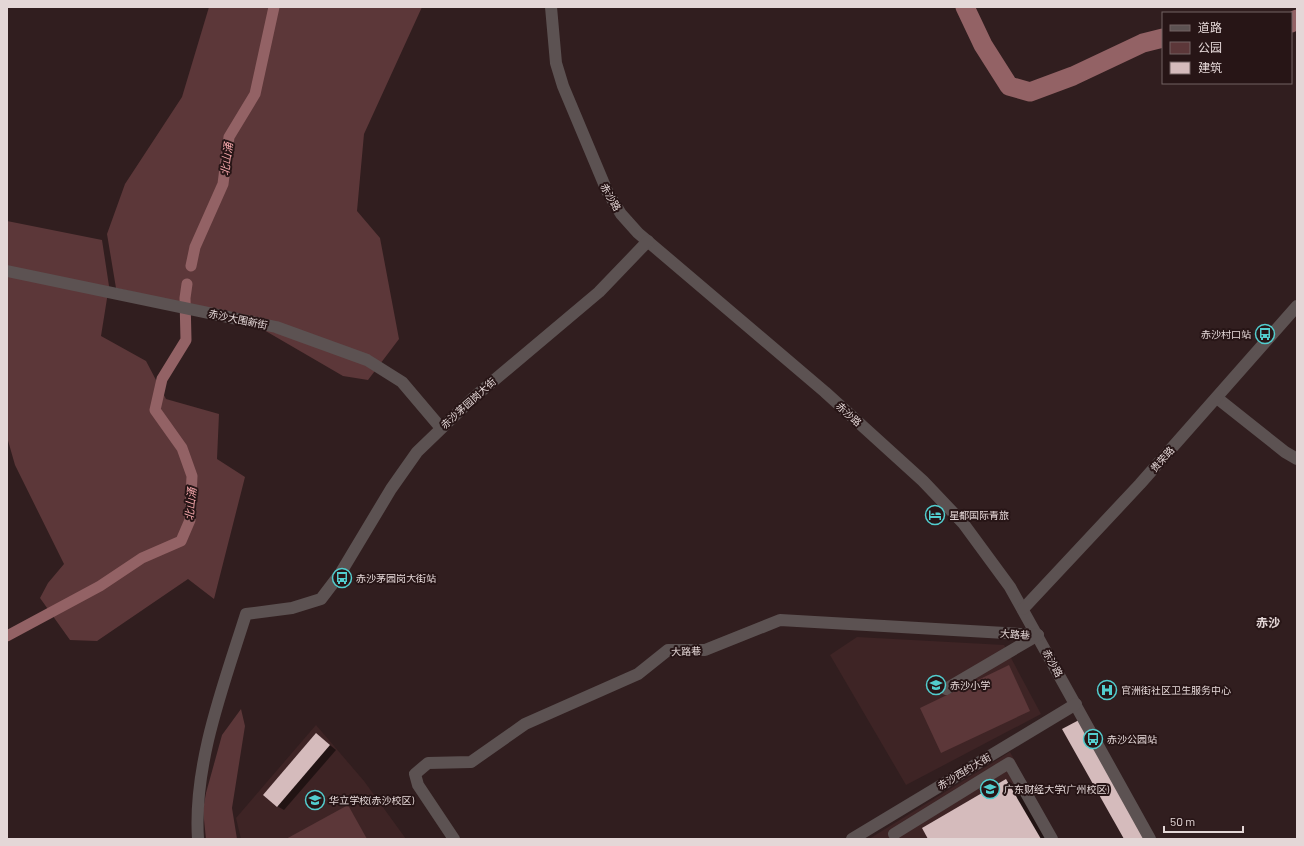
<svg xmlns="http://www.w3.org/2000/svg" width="1304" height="846" viewBox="0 0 1304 846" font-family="Barlow,'Noto Sans SC',sans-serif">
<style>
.built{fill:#3e2425}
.green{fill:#5c3739}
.shadow{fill:#0007}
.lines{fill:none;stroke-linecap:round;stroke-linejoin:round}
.canal{stroke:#936265;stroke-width:11}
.river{stroke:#936265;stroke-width:19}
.building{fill:#d5bbbc}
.minor{stroke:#5c5252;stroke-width:12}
.labels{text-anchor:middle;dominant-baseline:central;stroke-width:4;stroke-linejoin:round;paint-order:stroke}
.street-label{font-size:10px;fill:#e4d7d7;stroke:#271516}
.poi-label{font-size:10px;fill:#e4d7d7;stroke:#271516;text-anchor:start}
.water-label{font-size:11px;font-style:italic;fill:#faabaf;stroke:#271516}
.quarter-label{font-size:12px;font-weight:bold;fill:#e4d7d7;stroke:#271516}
</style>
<rect width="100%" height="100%" fill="#311e1f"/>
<g class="built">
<path d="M857,637l147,8 37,69 -135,71 -76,-130z"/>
<path d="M316,725l48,56 42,58h-165l-5,-21z"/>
<path d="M1010,752l48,87h-189l21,-13z"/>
</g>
<g class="green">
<path d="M209,7h213l-58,127 -7,77 23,27 19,101 -31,41 -25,-4 -103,-60 -124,-28 -9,-54 18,-50 57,-87z"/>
<path d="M7,221l95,19 7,46 -8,50 45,25 20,38 53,15 -2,45 28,18 -31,122 -26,-20 -91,62 -27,-1 -30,-42 8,-15 16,-19 -49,-99 -8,-28z"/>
<path d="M1009,665l21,46 -89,42 -21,-45z"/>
<path d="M241,709l4,17 -13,82 5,31h-31l-3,-29 3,-17 16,-58z"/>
<path d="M348,805l19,34h-81z"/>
</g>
<g class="shadow">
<path d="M316,734l20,16 -52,60 -7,-4z"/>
<path d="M1006,780l20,12 27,47h-124z"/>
</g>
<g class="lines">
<g class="canal">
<path d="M191,266l4,-19 28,-63 6,-47 26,-43 19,-87"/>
<path d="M7,636l93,-50 42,-28 39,-17 9,-21 2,-44 -10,-28 -27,-38 7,-31 24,-39 -1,-42 2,-14"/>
</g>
<g class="river">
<path d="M965,7l18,38 26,41 21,6 43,-16 70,-33 20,-5"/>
<path d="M1291,23l6,-4"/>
</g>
</g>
<g class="building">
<path d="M1079,720l66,119h-21l-62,-110z"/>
<path d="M316,733l14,12 -53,62 -14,-12z"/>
<path d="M1006,779l35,60h-113l-6,-11z"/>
</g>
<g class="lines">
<g class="minor">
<path d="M551,7l5,56 7,23 44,105 14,23 17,19 187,159 98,89 40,42 47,64 140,252"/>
<path d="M7,271l269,56 91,33 35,22 39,46"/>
<path d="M1217,398l68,54 12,7"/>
<path d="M1023,609l117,-125 157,-178"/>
<path d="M946,689l92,-54"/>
<path d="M894,834l115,-71 43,76"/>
<path d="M198,839c-5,-75 26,-155 48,-225l46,-6 29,-9 19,-25 51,-85 26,-37 56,-54 126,-106 49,-51"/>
<path d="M454,839l-36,-54 -3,-11 13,-11 43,-1 54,-38 113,-50 30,-24h37l75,-30 258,15"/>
<path d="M852,839l224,-135"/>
</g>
</g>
<defs>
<symbol id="bus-ring" viewBox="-11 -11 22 22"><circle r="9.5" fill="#271516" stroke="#52cdce" stroke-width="1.5"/><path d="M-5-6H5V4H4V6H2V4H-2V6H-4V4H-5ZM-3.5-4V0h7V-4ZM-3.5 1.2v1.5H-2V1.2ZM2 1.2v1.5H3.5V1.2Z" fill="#52cdce"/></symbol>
<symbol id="hotel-ring" viewBox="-11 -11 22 22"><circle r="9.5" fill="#271516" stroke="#52cdce" stroke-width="1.5"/><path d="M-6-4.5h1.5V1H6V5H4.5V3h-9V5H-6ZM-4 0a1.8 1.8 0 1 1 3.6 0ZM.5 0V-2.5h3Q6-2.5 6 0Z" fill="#52cdce"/></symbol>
<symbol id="school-ring" viewBox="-11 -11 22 22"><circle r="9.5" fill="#271516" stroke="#52cdce" stroke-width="1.5"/><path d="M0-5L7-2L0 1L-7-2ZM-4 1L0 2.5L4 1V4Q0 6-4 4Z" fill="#52cdce"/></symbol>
<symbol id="hospital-ring" viewBox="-11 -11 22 22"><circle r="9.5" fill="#271516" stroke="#52cdce" stroke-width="1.5"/><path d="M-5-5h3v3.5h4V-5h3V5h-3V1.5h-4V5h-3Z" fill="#52cdce"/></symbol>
<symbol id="university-ring" viewBox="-11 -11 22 22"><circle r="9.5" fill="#271516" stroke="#52cdce" stroke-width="1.5"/><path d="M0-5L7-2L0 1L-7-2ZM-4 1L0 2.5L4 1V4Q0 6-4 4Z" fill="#52cdce"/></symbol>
</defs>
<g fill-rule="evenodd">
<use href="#bus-ring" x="1254" y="323" width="22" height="22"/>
<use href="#hotel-ring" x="924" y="504" width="22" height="22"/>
<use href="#bus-ring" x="331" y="567" width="22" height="22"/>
<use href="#school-ring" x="925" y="674" width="22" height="22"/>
<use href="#hospital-ring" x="1096" y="679" width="22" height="22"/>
<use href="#bus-ring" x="1082" y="728" width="22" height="22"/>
<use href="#university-ring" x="979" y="778" width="22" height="22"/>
<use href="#school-ring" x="304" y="789" width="22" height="22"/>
</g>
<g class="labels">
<g class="street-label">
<text transform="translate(611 197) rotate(60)">赤沙路</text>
<text transform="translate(238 319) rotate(12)">赤沙大围新街</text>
<text transform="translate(468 403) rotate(-42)">赤沙茅园岗大街</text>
<text transform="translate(849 414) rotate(42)">赤沙路</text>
<text transform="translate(1162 459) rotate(-48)">贵荣路</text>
<text transform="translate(1015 634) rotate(4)">大路巷</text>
<text transform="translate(686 651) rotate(-2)">大路巷</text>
<text transform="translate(1053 663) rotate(61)">赤沙路</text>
<text transform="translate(964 771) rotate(-31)">赤沙西约大街</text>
</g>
<g class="poi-label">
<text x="1251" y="334" text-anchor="end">赤沙村口站</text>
<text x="949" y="515">星都国际青旅</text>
<text x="356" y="578">赤沙茅园岗大街站</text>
<text x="950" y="685">赤沙小学</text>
<text x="1121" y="690">官洲街社区卫生服务中心</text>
<text x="1107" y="739">赤沙公园站</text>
<text x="1004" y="789">广东财经大学(广州校区)</text>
<text x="329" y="800">华立学校(赤沙校区)</text>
</g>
<g class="water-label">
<text transform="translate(226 159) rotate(-83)">北山涌</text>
<text transform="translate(190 504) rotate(-85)">北山涌</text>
</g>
<g class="quarter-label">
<text x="1268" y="622">赤沙</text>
</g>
</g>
<rect width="1304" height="846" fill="none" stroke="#e4d7d7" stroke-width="16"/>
<rect x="1162" y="12" width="130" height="72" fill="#271516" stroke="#736363"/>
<rect x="1170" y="25" width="20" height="6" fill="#5c5252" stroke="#736363"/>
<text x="1198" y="32" font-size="12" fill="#e4d7d7">道路</text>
<rect x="1170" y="42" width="20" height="12" fill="#5c3739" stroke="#736363"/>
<text x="1198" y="52" font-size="12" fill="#e4d7d7">公园</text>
<rect x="1170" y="62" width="20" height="12" fill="#d5bbbc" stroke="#736363"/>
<text x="1198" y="72" font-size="12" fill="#e4d7d7">建筑</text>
<path d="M1164 826v6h79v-6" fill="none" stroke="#e4d7d7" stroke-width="2"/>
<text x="1170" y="826" font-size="12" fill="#e4d7d7" stroke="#271516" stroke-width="3" paint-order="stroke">50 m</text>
</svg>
